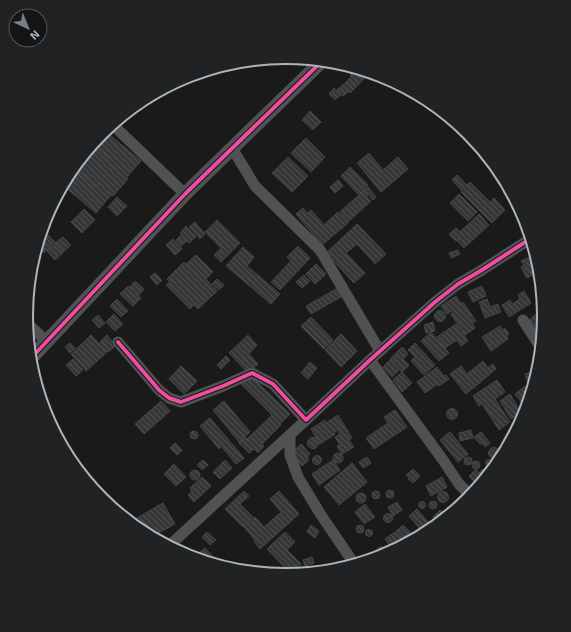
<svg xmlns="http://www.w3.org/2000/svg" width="571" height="632" viewBox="0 0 571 632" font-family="'Exo 2',sans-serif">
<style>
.building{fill:url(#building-back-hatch);stroke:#434546}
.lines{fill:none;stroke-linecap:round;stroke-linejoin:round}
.minor{stroke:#4f5153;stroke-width:11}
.tertiary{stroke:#4f5153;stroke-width:14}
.cycleway-casing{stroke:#141516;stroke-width:6}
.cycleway{stroke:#ef4d9e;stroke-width:4}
.rim{fill:none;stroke:#adb5ba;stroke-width:2}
</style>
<defs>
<pattern id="building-back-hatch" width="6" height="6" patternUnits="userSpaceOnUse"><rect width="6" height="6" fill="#363738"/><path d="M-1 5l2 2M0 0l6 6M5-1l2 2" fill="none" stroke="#505253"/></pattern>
</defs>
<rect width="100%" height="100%" fill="#1a1a1a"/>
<g class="building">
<path d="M356,70l3,1 6,7 -7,7 -8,-9z"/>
<path d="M350,78l7,8 -7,7 -7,-8z"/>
<path d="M342,85l6,7 -5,4 -6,-6z"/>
<path d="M334,88l7,7 -6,5 -6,-6z"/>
<path d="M310,111l11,11 -8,8 -11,-10z"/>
<path d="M105,131l36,30 -15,17 2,1 -15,17 -2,-1 -15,18 -31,-26 12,-16 18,16 21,-23 -22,-19 8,-13z"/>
<path d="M306,138l19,19 -14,15 -20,-19z"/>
<path d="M94,145l22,19 -21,23 -18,-16z"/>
<path d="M369,153l14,17 15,-13 10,12 -27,23 -24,-29z"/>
<path d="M288,157l20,19 -16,16 -20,-19z"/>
<path d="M350,167l18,18 -9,10 -18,-19z"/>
<path d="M457,175l10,10 3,-3 20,20 4,-4 11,12 -13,13 -31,-31 1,-1 -10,-11z"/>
<path d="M338,180l5,6 -8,7 -5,-6z"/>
<path d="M368,187l8,10 -3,3 -5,-6 -1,2 -4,-5z"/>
<path d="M362,192l9,9 -23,21 -8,-10z"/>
<path d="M459,194l18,18 -9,9 -18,-18z"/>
<path d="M117,197l10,9 -10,10 -9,-9z"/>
<path d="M303,208l4,5 4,-3 13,15 14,-13 10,11 -26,22 -26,-31z"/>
<path d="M84,209l11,11 -13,13 -11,-11z"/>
<path d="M479,214l10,11 -25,23 -7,-7 6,-7 -2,-3z"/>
<path d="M217,220l23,23 -19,19 -7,-7 7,-7 -16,-16z"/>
<path d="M195,222l10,12 -5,5 -11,-12z"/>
<path d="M357,224l29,30 -11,10 -18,-20 -11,9 19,20 -11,10 -28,-30z"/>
<path d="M186,226l10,11 -7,6 -9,-10z"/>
<path d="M456,228l7,6 -7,7 -7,-7z"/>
<path d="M43,230l12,12 -11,11 -5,-5z"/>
<path d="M181,235l6,6 -6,5 -5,-6z"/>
<path d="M63,237l8,8 -8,7 -8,-9z"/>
<path d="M173,239l9,10 -7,6 -9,-10z"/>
<path d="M55,244l8,9 -8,7 -8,-9z"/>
<path d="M298,246l12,12 -30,32 -9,-8 20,-21 -4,-4z"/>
<path d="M243,247l11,10 -7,9 33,28 -9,10 -45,-38z"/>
<path d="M458,250l2,4 -9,4 -2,-5z"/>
<path d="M196,255l17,17 -7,7 11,12 -19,18 -4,-4 -4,4 -24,-24 4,-3 -3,-3 17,-17 2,2z"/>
<path d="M530,257l5,8 1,8 -9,5 -6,-11 3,-2 -3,-4z"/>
<path d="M316,264l10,10 -11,10 -9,-10z"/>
<path d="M155,273l7,7 -5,5 -7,-8z"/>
<path d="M304,275l6,6 -8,7 -6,-6z"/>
<path d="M217,279l7,6 -5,5 -7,-6z"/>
<path d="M135,281l9,8 -5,6 -9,-8z"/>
<path d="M128,286l13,12 -8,8 -13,-12z"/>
<path d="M482,286l4,10 -13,6 -5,-10z"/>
<path d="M336,289l5,8 -30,17 -5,-8z"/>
<path d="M524,291l7,12 -22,14 -7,-12 8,-5 2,4 8,-5 -2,-4z"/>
<path d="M456,296l5,8 2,-2 13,19 -4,2 3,5 -10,7 -14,-21 3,-2 -1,-2 -6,4 -6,-8z"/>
<path d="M117,299l11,12 -7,6 -11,-11z"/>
<path d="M487,299l3,8 8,-3 3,8 -16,6 -6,-16z"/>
<path d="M541,310l4,6 -4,20 -12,-16z"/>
<circle cx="440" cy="316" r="5.5"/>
<path d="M114,314l9,10 -8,7 -9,-9z"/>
<path d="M98,315l7,8 -6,5 -7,-8z"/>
<path d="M311,317l22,23 -9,9 -23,-23z"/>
<path d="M433,322l2,9 -9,2 -2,-8z"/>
<path d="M456,324l12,17 -7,5 -4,-6 -12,8 -8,-11z"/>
<path d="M500,326l2,4 3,-2 4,6 -3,2 2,3 -17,12 -9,-14z"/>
<path d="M431,332l18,21 -10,8 -18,-20z"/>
<path d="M341,334l16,17 -16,16 -16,-17z"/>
<path d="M91,335l16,17 -21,19 -15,-17z"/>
<path d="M107,335l9,11 -8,6 -8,-10z"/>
<path d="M248,335l9,10 -8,9 9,10 -10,9 -19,-20z"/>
<path d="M70,343l5,5 -5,5 -5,-6z"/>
<path d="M415,343l20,22 -11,10 -13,-14 4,-4 -7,-7z"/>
<path d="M402,347l6,7 -5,5 6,6 -7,7 -12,-13z"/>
<path d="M226,356l4,4 -9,9 -4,-4z"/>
<path d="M73,359l10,11 -7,6 -10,-11z"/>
<path d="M390,360l9,10 -7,7 -9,-10z"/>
<path d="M483,361l5,7 5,-4 3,5 -30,25 -16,-20 11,-8 6,8z"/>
<path d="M310,362l7,6 -9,11 -7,-6z"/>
<path d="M181,366l16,15 -13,13 -15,-15z"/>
<path d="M437,367l7,9 2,-1 3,4 -10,7 -1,-2 -13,9 -8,-11z"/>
<path d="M534,371l-3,15 -2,1 -4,-13z"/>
<path d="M402,372l10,11 -10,9 -9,-12z"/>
<path d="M250,375l40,39 -10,10 1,1 -19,19 2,2 -6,7 -4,-4 -5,4 -10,-10 6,-6 2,2 25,-24 -31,-31z"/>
<path d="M497,380l8,12 -10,7 15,23 -11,8 -17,-26 -3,2 -6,-10z"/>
<path d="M525,386l5,6 -2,10 -4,3 -9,-11z"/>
<path d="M510,394l11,19 -10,6 -11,-18z"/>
<path d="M161,401l9,10 -26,23 -9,-10z"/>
<path d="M224,401l26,31 -11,10 -26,-32z"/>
<circle cx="452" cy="414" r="5.5"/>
<path d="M395,410l12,17 -33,22 -8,-11 22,-15 -4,-6z"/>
<path d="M338,415l14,23 -3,2 5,7 -12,7 -5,-8 3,-1 -5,-8 5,-3 -3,-4 -3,2 1,2 -15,10 -9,-15 14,-9 1,3z"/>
<path d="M210,418l34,40 -8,6 -15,-18 -2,3 -19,-23z"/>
<path d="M471,430l2,8 -13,3 -1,-8z"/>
<circle cx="194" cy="435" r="4"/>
<path d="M450,432l18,22 -10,8 -18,-22z"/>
<path d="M481,432l9,11 -5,4 -3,-4 -2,1 -6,-7z"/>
<circle cx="313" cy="443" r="5.5"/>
<path d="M175,443l7,7 -5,5 -7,-7z"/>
<path d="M301,444l9,10 -3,4 2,2 -7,6 -11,-12z"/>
<circle cx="494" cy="453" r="5.5"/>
<circle cx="338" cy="458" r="5"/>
<circle cx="317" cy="460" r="4.5"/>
<circle cx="468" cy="461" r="4"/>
<path d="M367,457l4,6 -8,5 -4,-6z"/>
<circle cx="489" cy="463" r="3.5"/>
<path d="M203,460l5,5 -6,5 -5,-5z"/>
<path d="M225,460l7,8 -12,11 -7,-7z"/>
<path d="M333,460l7,10 -21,15 -7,-11z"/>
<circle cx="476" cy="465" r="4"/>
<path d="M352,463l15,19 -28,23 -15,-18z"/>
<path d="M174,464l12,13 -10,9 -12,-12z"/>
<path d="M413,469l7,7 -7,7 -5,-4 1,-1 -3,-3z"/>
<path d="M476,469l3,4 4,-4 4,4 -9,13 -9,-10z"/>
<circle cx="195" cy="475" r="5"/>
<path d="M202,477l9,9 -17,16 -6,-7 4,-4 -2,-3z"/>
<path d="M442,477l5,10 -16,9 -5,-10z"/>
<circle cx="390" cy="494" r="4"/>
<circle cx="376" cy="495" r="4"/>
<path d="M244,491l5,5 -9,8 13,13 -10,10 -18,-18z"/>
<path d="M279,491l20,23 -39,35 -6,-8 1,-1 -11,-13 11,-10 9,10 17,-15 -11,-13z"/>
<circle cx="443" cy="497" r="5.5"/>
<circle cx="361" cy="498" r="5"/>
<path d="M106,496l24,21 -1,1 -27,-18z"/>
<circle cx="433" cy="505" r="4"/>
<circle cx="422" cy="505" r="3.5"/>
<path d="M397,502l5,8 -9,6 -5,-9z"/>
<path d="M163,503l12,21 -20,11 -22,-15z"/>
<path d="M365,504l10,13 -11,7 -9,-12z"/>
<path d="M417,509l11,13 -8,7 -11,-13z"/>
<path d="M440,510l6,5 -9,6 -4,-4z"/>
<circle cx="388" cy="518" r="4.5"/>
<circle cx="360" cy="529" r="4"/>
<path d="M311,525l8,6 -4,7 -8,-6z"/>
<path d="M403,525l11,11 -12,8 -3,-4h1l-6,-7z"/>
<circle cx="369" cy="533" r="3.5"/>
<path d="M207,532l9,8 -6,5 -8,-8z"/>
<path d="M285,532l10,10 -8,8 14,14 -3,3 5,5 -12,2 -24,-25z"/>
<path d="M393,533l5,8 -7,6 -6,-8z"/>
<circle cx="381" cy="552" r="5"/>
<path d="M205,548l9,10 -4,3 -7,-2 -5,-5z"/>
<path d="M312,557l2,6 -9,3 -2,-6z"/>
</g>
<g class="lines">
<g class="minor">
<path d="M113,125l72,69"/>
<path d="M232,148l23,38 65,64 60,101"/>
<path d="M523,320l16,25"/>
<path d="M27,323l19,18"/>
<path d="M118,342l41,48 10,8 12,4 42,-16 29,-13 21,11 33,36 64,-60 65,-58 23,-18 24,-14 48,-31"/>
<path d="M370,360l73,100 16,24 12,12"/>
<path d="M290,435v20l8,22 23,38 32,47"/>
<path d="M170,545l136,-125"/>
</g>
<path class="tertiary" d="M34,355l151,-161 135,-131"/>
<defs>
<g id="cycleway">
<path d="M118,342l41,48 10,8 12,4 42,-16 29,-13 21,11 33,36 64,-60 65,-58 23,-18 24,-14 48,-31"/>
<path d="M34,355l151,-161 135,-131"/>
</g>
</defs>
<use href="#cycleway" class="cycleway-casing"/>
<use href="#cycleway" class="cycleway"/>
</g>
<path d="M0 0H571V632H0ZM33 316a252 252 0 1 1 504 0a252 252 0 1 1-504 0Z" fill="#202223" fill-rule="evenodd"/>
<path class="rim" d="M33 316a252 252 0 1 1 504 0a252 252 0 1 1-504 0Z"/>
<g transform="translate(28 28) rotate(136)"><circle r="19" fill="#141516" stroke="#515558"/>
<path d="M0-3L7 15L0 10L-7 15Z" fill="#7a7f82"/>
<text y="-6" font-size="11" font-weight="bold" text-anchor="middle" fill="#adb5ba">N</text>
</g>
</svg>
